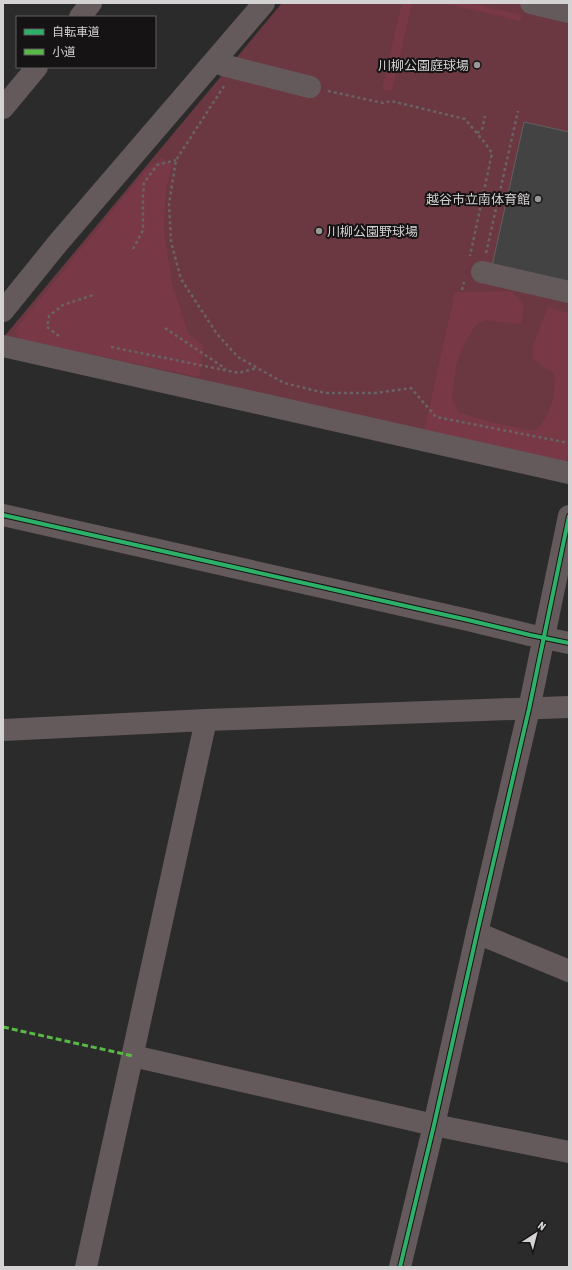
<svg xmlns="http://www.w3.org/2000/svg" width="572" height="1270" viewBox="0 0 572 1270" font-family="'Asap Condensed','Noto Sans JP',sans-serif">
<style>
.green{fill:#6b3841}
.forest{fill:#783845}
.building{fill:#444343;stroke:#626061}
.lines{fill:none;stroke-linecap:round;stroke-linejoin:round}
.path{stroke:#6a6264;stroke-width:2.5;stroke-dasharray:3 3;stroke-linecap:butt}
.minor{stroke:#655a5b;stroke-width:22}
.quiet{stroke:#58b947;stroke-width:3;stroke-dasharray:6 3;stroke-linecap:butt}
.cycleway-casing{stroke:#151313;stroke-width:6}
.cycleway{stroke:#2db169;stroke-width:4}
.poi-dot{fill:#999898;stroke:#151313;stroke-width:1.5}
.labels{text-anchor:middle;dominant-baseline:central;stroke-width:4;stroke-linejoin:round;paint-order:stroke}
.poi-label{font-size:13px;fill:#d4d2d2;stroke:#151313;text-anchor:end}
</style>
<rect width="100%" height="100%" fill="#2c2b2b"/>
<path class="green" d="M282,3h249l38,10v460l-566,-135z"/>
<g class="forest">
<path d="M402,3h10l-20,88 -10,-2z"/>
<path d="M443,3h27l52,12 -2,6z"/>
<path d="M162,158l11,7 -7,24 -2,42 8,53 16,49 16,13 -5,31 -180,-38 -4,-8 4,-6 127,-155z"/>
<path d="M510,291l8,7 6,7 -3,19 -36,-4 -9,5 -11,17 -9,23 -4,33 6,14c25,9 50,14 76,19 16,-11 23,-39 20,-57l-21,-15v-14l15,-38 21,6v137l-3,13 -142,-32 31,-139z"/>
</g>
<path class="building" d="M524,122l45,10v150l-77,-16z"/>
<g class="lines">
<g class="path">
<path d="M224,86l-48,74 -7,44 2,38 10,37 36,55 21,23 46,26 41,10h51l35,-5 25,29 133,26"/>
<path d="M328,91l55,12 8,-2 74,18 20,24 7,10 -22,103"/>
<path d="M477,133l5,-3 3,-14"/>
<path d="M133,249l10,-19v-35l1,-12 13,-18 19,-5"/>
<path d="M486,253l32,-142"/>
<path d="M462,290l2,-8"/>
<path d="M165,328l61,41"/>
<path d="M59,336l-12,-9 2,-11 14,-11 30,-10"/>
<path d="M111,347l128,26 18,-5"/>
</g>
<g class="minor">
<path d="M531,3l38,9"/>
<path d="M80,17l11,-14"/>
<path d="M215,61l8,4 87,22"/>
<path d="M3,108l34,-41"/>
<path d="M482,272l87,20"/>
<path d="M3,311l55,-68 206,-240"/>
<path d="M3,346l566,127"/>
<path d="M3,515l465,105 62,15 39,8"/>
<path d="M3,730l203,-10 363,-13"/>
<path d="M477,933l92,38"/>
<path d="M133,1056l301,69 135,27"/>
<path d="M86,1267l120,-547"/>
<path d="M400,1267l34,-142 43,-192 52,-224 40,-193"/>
</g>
<path class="quiet" d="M3,1027l130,29"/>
<defs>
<g id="cycleway">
<path d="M3,515l465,105 62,15 39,8"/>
<path d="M400,1267l34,-142 43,-192 52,-224 40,-193"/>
</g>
</defs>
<use href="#cycleway" class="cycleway-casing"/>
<use href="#cycleway" class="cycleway"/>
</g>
<g class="poi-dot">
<circle cx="477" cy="65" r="4"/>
<circle cx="538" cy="199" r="4"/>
<circle cx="319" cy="231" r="4"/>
</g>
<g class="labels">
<g class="poi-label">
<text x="469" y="65">川柳公園庭球場</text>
<text x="530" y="199">越谷市立南体育館</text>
<text x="327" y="231" text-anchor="start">川柳公園野球場</text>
</g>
</g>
<rect width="572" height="1270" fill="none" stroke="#d4d2d2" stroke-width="8"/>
<rect x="16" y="16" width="140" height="52" fill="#151313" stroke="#615f5f"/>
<rect x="24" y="29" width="20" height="6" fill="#2db169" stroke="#615f5f"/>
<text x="52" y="36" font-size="12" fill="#d4d2d2">自転車道</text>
<rect x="24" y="49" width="20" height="6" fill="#58b947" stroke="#615f5f"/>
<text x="52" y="56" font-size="12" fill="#d4d2d2">小道</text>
<g transform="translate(536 1234) rotate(36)" stroke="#151313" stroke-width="3" paint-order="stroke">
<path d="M0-3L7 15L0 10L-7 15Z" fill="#d4d2d2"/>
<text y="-6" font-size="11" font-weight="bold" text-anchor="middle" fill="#d4d2d2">N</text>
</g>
</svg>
